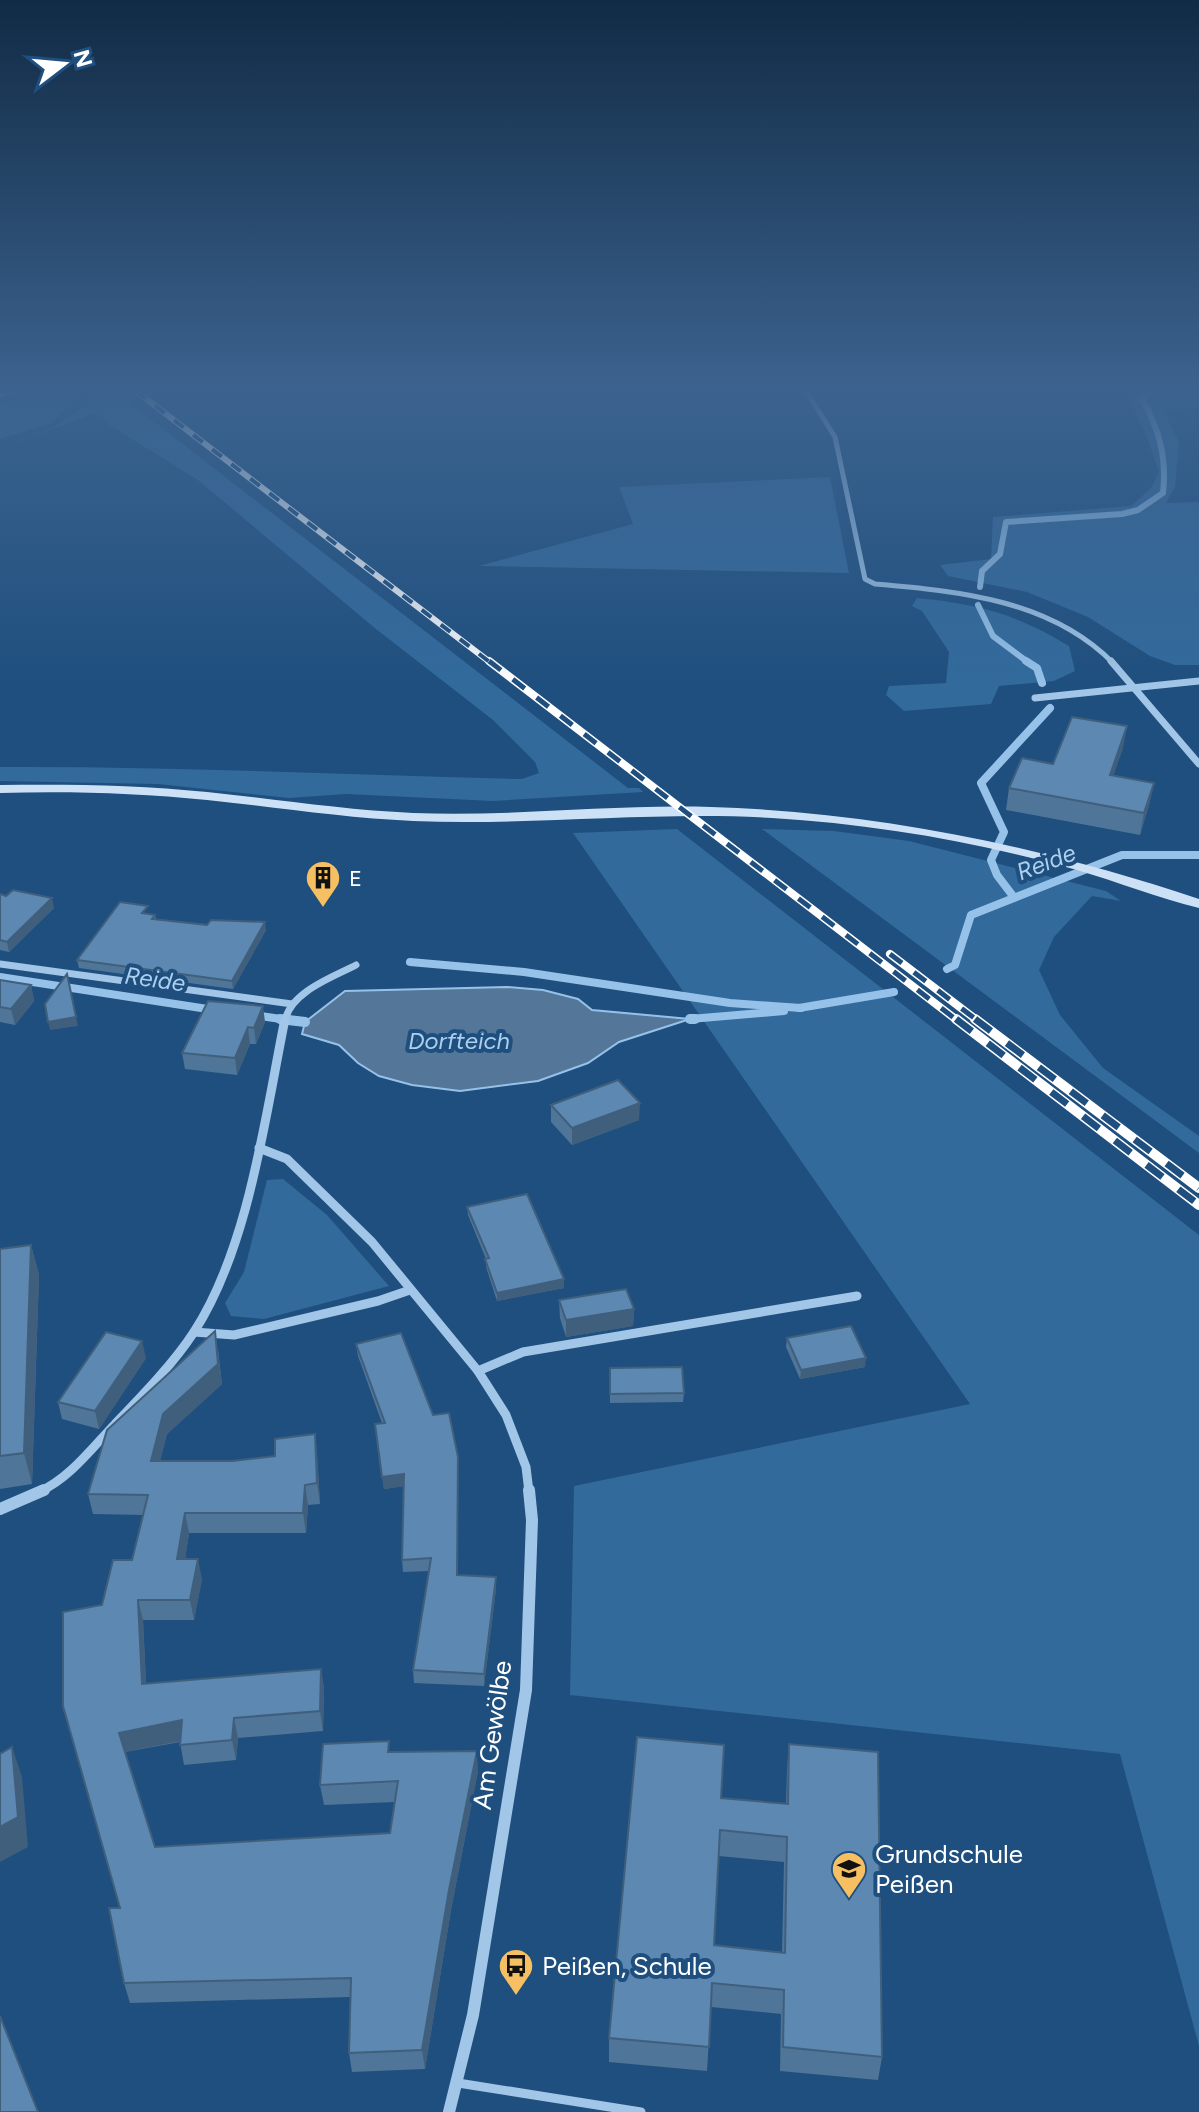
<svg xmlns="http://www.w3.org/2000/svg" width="1199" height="2112" viewBox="0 0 1199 2112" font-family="Figtree,sans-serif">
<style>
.green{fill:#326a9c}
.water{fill:#537699;stroke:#96c2e9;stroke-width:2}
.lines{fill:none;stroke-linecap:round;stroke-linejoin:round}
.stream-far2{stroke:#96c2e9;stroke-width:6}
.stream-far1{stroke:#96c2e9;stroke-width:8}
.stream{stroke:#96c2e9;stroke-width:10}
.service{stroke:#a2c6e7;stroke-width:9}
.minor-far3{stroke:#a2c6e7;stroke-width:5}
.minor-far2{stroke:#a2c6e7;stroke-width:7}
.minor-far1{stroke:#a2c6e7;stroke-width:9}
.minor{stroke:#a2c6e7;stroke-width:12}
.secondary{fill:#cde1f6;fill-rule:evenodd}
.motorway{fill:#fff;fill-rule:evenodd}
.rail-far2-casing{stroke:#fff;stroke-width:6}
.rail-far1-casing{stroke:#fff;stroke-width:8}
.rail-casing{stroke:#fff;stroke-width:10}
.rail-far2{stroke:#1f4f7e;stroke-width:4;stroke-dasharray:12;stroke-linecap:butt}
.rail-far1{stroke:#1f4f7e;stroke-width:5;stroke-dasharray:15;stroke-linecap:butt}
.rail{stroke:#1f4f7e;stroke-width:7;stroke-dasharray:20;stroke-linecap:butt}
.wall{fill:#4f7598;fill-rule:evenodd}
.shaded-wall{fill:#405f7c}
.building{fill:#5c88b1;stroke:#405f7c;stroke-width:2;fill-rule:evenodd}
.labels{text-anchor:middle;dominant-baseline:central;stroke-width:8;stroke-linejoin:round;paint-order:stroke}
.poi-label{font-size:22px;fill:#fff;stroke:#1f4f7e;text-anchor:start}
.water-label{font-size:24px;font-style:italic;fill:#add0ef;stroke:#1f4f7e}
.near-street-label{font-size:26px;fill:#fff;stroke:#1f4f7e}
.near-poi-label{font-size:26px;fill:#fff;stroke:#1f4f7e;text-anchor:start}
</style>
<rect width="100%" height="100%" fill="#1f4f7e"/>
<g class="green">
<path d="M47,391h23l8,7 -27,25 -51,16v-34z"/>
<path d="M90,391h24l514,397h11l4,4 -150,9 -147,-7 -57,4 -131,-14 -158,-3v-14c174,-1 348,8 522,12l17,-6 -4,-11 -42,-42 -117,-91 -178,-149 -87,-54 -11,-11h-9l-91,33 54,-21 34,-23z"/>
<path d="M1126,391h19l4,5 27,-5h23v16l-36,3 16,32 -4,45 -9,16 33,-1v163h-24l-25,-9 -62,-39 -61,-25 -79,-16 -8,-11 51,-6 2,-42 138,-11 20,-18 8,-16 -11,-32z"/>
<path d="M830,477l19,96 -370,-7 154,-42 -14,-37z"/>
<path d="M917,598c60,6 100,16 152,48l6,25 -21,10 -55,5 -8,18 -87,7 -18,-16 3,-9 57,-3 3,-31 -27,-41 -10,-5z"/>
<path d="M677,829l522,406v811l-79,-292 -550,-59 4,-209 396,-82 -397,-571z"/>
<path d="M762,829l72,2 75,10 197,50 15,10 -29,-5 -38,41 -15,33 21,45 43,53 96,68v17z"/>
<path d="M283,1179l44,36 62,71 -125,33 -33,-3 -6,-13 19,-31 23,-92z"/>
</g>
<path class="water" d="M507,987l36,3 35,9 14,11 98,9 -71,23 -31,21 -50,18 -78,10 -48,-6 -33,-9 -21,-13 -19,-18 -37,-11 3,-12 40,-31z"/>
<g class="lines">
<g class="stream-far2">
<path d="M980,587l2,-16 18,-17 6,-32 116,-8 16,-4 25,-17c4,-36 -4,-65 -22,-96l15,-6"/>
<path d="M978,605l15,31 36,27"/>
</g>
<g class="stream-far1">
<path d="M1026,661l11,7 5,15"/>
<path d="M1013,896l-16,-21 -6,-15 13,-28 -23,-49 69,-75"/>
<path d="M410,962l114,10 206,31 71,5"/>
<path d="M947,969l8,-4 16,-50 151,-60h77"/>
<path d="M0,977l214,33"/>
<path d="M799,1008l95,-16"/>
<path d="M253,1015l42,6"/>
<path d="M690,1019l94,-8"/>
</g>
<g class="stream">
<path d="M280,1019l25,3"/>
<path d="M690,1019h5"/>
</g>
<path class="service" d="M458,2083l183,29"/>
<path class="minor-far3" d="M806,391l29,46 30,142 10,5c84,7 176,16 238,79"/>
<g class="minor-far2">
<path d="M1111,661l88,103"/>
<path d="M1035,698l164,-17"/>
<path d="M0,964l292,40"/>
<path d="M285,1021c5,-29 48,-44 71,-56"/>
</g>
<g class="minor-far1">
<path d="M259,1148l28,11 85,83 106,129 28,44 20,52 3,25"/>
<path d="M194,1332l40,3 144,-34 32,-11"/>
<path d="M478,1371l45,-19 334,-56"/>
<path d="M39,1492c31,-14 53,-44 76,-68 26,-27 59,-61 79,-92 55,-85 71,-215 91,-313"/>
</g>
<g class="minor">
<path d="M0,1509l44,-19"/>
<path d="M449,2112l24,-97 53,-325 6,-170 -3,-30"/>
</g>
<path class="secondary" d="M0,785c69,-1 138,0 207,7 68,7 137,18 206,21 99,4 198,-9 298,-6 167,5 329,39 488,92v9c-41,-10 -81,-26 -122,-38 -99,-28 -203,-46 -305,-52 -120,-7 -240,8 -359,3 -69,-3 -138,-14 -206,-21 -69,-7 -138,-9 -207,-7z"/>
<path class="motorway" d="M0,391h17l-17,7z"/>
<defs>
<path id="rail-far2" d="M136,391l355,272"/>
<g id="rail-far1">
<path d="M489,661l469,360"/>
<path d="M890,954l88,67"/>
</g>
<g id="rail">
<path d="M956,1019l243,186"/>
<path d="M975,1019l224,169"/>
</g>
</defs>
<use href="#rail-far2" class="rail-far2-casing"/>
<use href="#rail-far1" class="rail-far1-casing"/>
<use href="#rail" class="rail-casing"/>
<use href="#rail-far2" class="rail-far2"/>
<use href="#rail-far1" class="rail-far1"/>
<use href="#rail" class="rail"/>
</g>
<g class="wall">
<path d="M1123,748l-10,27 41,8 -5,22 -9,30 -134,-25 3,-22 44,-24z"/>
<path d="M0,894l54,14 -45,44 -9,-2z"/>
<path d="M149,914l6,1 1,4 110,11 -33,59 -154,-21 -2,-8z"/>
<path d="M0,980l31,5 3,16 -19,24 -15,-3z"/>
<path d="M208,1001l57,21 -9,22h-6l-13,31 -52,-6 -3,-16z"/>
<path d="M551,1105l88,15 -67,25 -21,-23z"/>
<path d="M467,1207l97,72v9l-67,13 -11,-34v-8l-18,-44z"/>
<path d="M31,1245l8,30 -7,209 -32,5v-240z"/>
<path d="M559,1300l75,9 -1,17 -67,11 -6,-19z"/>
<path d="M787,1338l78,29 -65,12 -14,-32z"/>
<path d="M356,1344l77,71 25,42v118l38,14 -12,97 -70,-3 -1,-13 16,-99 -26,1 -1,-12 2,-74 -20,3 -9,-65 7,-1 -24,-67z"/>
<path d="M218,1350l4,34 -55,50 -7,27h72l43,-5 40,-22 2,20 3,50 -12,1 -2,28h-117l-4,26 17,20 -8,41h-51l3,64 175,-15 3,20 -1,42 -85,7 -2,22 -52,5 -4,-23 -55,10 30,95 235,-14 5,-31 -71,3 -4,-20 70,-33 88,19 -27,139 -26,159 -73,3 -3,-19 2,-56 -221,6 -6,-20 -22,-378 30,-45 11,-45 -50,-1 -5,-20z"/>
<path d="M146,1358l-47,71 -37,-10 -4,-17z"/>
<path d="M610,1368l74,25 -1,9 -73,1z"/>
<path d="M789,1744l93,313 -4,23 -98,-9 1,-57 -70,-7 -4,64 -98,-9v-24l112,-240 65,6 1,-34zM719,1856l65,6 -2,90 -68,-7z"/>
</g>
<g class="shaded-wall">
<path d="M1127,726l-4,22 -17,49 4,-22z"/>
<path d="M1154,783l-5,22 -9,30 4,-22z"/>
<path d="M52,898l2,10 -45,44 -2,-10z"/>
<path d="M265,922l1,8 -33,59 -1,-8z"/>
<path d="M31,985l3,16 -19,24 -4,-16z"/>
<path d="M263,1006l2,16 -9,22 -2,-16z"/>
<path d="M76,1017l2,9 -28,4 -2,-8z"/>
<path d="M248,1027l2,17 -13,31 -2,-17z"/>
<path d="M640,1103l-1,17 -67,25v-17z"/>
<path d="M31,1245l8,30 -7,209 -8,-31z"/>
<path d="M564,1279v9l-67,13v-8z"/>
<path d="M634,1309l-1,17 -67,11v-17z"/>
<path d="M215,1331l7,53 -55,50 -12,47 -4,-20 12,-47z"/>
<path d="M142,1341l4,17 -47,71 -4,-18z"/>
<path d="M866,1358l-1,9 -65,12 1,-9z"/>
<path d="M315,1434l2,20 3,50 -3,-21z"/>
<path d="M458,1457v130l-1,-12z"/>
<path d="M404,1474l2,12 -22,3 -2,-12z"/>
<path d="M305,1485l3,20 -2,28 -3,-20z"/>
<path d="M185,1513l4,20 -7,47 -5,-21z"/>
<path d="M198,1559l4,20 -8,41 -4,-20z"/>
<path d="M496,1577v12l-12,97v-12z"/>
<path d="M138,1600l5,20 4,84 -5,-20z"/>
<path d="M321,1669l3,20 -1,42 -3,-20z"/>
<path d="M234,1718l4,20 -2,22 -4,-20z"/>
<path d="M182,1720l4,20 -62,12 -5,-19z"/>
<path d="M12,1747l10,30 6,70 -28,15v-35z"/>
<path d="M477,1751l1,20 -27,139 -26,159 -3,-19 27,-160z"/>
</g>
<g class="building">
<path d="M1072,717l55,9 -17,49 44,8 -10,30 -135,-25 13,-30 31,6z"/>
<path d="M13,890l39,8 -45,44 -7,-2v-46l6,2z"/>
<path d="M120,902l28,4 -6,7 13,2 -3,4 55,6 4,-5 54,2 -33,59 -155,-21z"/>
<path d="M67,974l9,43 -28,5 -3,-18z"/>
<path d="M0,980l31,5 -20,24 -11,-2z"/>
<path d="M208,1001l55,5 -9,22 -6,-1 -13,31 -53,-5z"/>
<path d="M618,1080l22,23 -68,25 -21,-23z"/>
<path d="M527,1194l37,85 -67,14 -12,-34 4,-1 -22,-51z"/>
<path d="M31,1245l-7,208 -24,3v-207z"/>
<path d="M626,1289l8,20 -68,11 -7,-20z"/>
<path d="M851,1326l15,32 -65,12 -14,-32z"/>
<path d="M215,1331l3,33 -55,50 -12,47h81l43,-5v-17l40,-5 2,49 -12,2 -2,28h-118l-8,46h21l-8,41h-52l4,84 179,-15 -1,42 -86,7 -2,22 -52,5 2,-25 -63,13 36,114 235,-14 8,-52 -78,4 3,-41 66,-3 -1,11 89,-1 -28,139 -27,160 -73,3 2,-75 -227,5 -15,-75h11l-57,-202v-94l39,-7 11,-45h19l16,-65 -60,-1 19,-64z"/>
<path d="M106,1332l36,9 -47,70 -37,-9z"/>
<path d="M401,1333l32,82 16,-2 9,44 -1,118 39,2 -12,97 -71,-4 18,-112 -29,2 2,-86 -22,3 -7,-53 10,-1 -29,-79z"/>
<path d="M682,1367l2,26 -74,1v-26z"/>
<path d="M637,1737l87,8 -3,53 67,6 1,-60 89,8 4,305 -99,-10 1,-57 -72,-7 -3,64 -100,-9zM720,1830l67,7 -2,116 -71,-8z"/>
<path d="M12,1747l6,70 -18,10v-73z"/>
<path d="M0,2016l38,96h-38z"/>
</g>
<linearGradient id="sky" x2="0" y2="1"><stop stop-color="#112b45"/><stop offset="0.57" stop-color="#3c638f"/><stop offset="1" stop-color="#3c638f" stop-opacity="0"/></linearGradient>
<rect width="1199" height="686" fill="url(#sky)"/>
<defs>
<symbol id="building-pin" viewBox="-11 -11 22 30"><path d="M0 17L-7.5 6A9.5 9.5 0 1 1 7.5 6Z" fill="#f6c062" stroke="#1f4f7e"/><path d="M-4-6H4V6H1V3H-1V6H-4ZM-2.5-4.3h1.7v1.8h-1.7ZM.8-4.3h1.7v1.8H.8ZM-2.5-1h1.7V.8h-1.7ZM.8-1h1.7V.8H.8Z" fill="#111"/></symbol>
<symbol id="school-pin" viewBox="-11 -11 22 30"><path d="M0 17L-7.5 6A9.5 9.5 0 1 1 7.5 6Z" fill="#f6c062" stroke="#1f4f7e"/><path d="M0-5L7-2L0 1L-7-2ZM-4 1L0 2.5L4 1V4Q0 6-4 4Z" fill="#111"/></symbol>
<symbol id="bus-pin" viewBox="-11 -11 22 30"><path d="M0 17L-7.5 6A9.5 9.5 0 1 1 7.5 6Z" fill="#f6c062" stroke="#1f4f7e"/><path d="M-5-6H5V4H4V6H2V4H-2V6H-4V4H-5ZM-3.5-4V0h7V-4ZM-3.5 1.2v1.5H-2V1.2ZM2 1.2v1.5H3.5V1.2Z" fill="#111"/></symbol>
</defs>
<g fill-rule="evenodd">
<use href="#building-pin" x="303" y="858" width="40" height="54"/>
<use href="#school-pin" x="829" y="1849" width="40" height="54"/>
<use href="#bus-pin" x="496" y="1946" width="40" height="54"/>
</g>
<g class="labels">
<g class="poi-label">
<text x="349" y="878">E</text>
</g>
<g class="water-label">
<text transform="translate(1046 862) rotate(-21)">Reide</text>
<text transform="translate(155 979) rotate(8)">Reide</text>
<text x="459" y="1040">Dorfteich</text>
</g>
<g class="near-street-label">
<text transform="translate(492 1735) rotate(-82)">Am Gewölbe</text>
</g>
<g class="near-poi-label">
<text x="875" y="1854">Grundschule<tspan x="875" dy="30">Peißen</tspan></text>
<text x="542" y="1966">Peißen, Schule</text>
</g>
</g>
<g transform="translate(64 64) rotate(74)" stroke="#1f4f7e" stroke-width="6" paint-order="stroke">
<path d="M0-6L14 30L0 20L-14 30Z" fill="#ffffff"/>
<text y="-12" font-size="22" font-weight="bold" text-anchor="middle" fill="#ffffff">N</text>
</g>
</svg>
